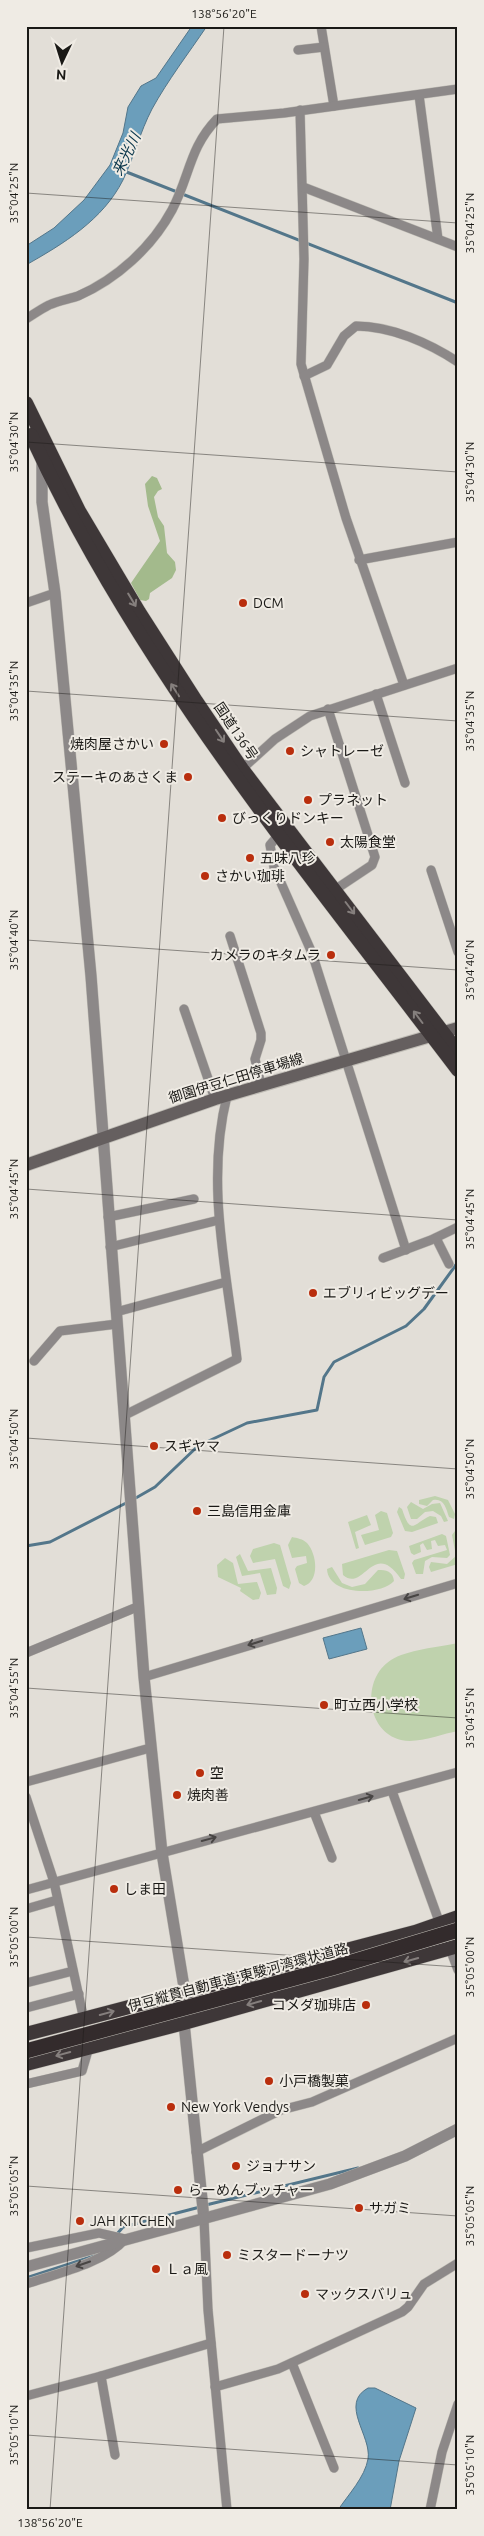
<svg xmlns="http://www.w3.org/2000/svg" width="484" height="2536" viewBox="0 0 484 2536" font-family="Ubuntu,'Noto Sans JP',sans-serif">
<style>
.green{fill:#bfd2ad}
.forest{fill:#a3ba8c}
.water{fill:#6b9ebb;stroke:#53768a}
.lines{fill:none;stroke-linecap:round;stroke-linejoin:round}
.stream{stroke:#53768a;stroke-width:3}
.minor-casing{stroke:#bebbb4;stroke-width:10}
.tertiary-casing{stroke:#bebbb4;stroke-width:12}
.secondary-casing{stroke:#bebbb4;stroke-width:14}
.trunk-casing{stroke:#bebbb4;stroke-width:15}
.minor{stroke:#8c8888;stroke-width:9}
.tertiary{stroke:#8c8888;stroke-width:11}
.secondary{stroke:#655f5f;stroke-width:12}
.trunk{stroke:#3e3738;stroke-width:14}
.motorway-bridge-casing{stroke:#bebbb4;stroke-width:16;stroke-linecap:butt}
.motorway-bridge{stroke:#332b2c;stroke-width:15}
.oneway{stroke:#857f7d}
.oneway2{stroke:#484544}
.ticks{fill:none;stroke:#1a1916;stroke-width:1;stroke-opacity:0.45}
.poi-dot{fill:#b92e0d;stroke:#efebe4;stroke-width:2}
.labels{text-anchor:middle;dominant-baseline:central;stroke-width:4;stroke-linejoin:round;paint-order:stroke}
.poi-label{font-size:14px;fill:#1a1916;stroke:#efebe4;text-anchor:start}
.street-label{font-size:14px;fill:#1a1916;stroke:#efebe4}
.water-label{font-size:15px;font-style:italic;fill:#073449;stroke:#efebe4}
.neatline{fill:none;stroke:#1a1916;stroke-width:2}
.ticks-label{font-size:12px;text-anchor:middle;fill:#1a1916}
</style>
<rect width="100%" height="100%" fill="#e2ded7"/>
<g class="green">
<path d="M435,1496l13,4 7,14 -1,5 -5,-2c-3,-9 -5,-19 -16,-17l-6,6 -8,-2v-4z"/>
<path d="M411,1502l12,7 9,-5 8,-1 8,18 -4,1 -3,-6 -8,-5 -8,1 -8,7h-6l-4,-12z"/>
<path d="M399,1507l3,2c9,28 12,14 28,7l6,1 2,6 -26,9 -7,-1 -8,-19z"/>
<path d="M381,1511l6,2 6,20 -2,4 -26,8 -4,-10 18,-5 -4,-15z"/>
<path d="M367,1515l4,10 -16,7 4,16 -3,1 -8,-27z"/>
<path d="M455,1531l3,1v32l-27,8 -2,-5 2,-5 16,2 9,-8 -4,-21z"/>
<path d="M442,1534l4,2 4,19 -3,3 -15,-1 -7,4 -2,13h-7l-4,-11 2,-3 33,-10 -2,-5 -7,1 -3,-6 -4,1 1,8 -5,1 -4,-7 -3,2 1,7 -7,3 -3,-2 -2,-7z"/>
<path d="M292,1537c5,1 11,2 15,6 10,11 13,38 -3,43l-5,-3 -4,-14 2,-3 10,-3 -1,-7 -14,2 -4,-13z"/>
<path d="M274,1543l6,2 11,38 -2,6 -6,-3 -8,-27 -22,4 -3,-7 3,-7z"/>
<path d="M389,1550l8,1 8,23 -1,5h-3c-28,-41 -37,14 -58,-4l-1,-11z"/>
<path d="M240,1554l8,17 23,-3 6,20 -1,6 -9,1 -7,-22 -18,3 -6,-19z"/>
<path d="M225,1558l8,5 5,21 19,-2 4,11 -2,6 -6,1 -13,-9 1,-3 -23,-11 -1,-12z"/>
<path d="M332,1567l10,16 10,4 13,-3 13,-14c8,0 15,1 16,11 -13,15 -66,15 -67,-12z"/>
<path d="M458,1643v88c-17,3 -40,13 -57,9 -35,-9 -40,-61 -10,-80 15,-10 48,-13 67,-17z"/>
</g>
<path class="forest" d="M152,476l5,2 5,11 -4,2 -4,6 4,20 6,9 3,27 8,9 1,8 -4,8 -22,15 -1,6 -3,2 -6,-1 -9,-17 29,-42 -12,-35 -3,-22z"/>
<g class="water">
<path d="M192,26h15c-19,28 -39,54 -55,83 -12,23 -18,48 -29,71 -20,40 -60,64 -97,85v-19l28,-18 30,-28 26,-35 13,-32 5,-26 13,-21 15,-8z"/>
<path d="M361,1628l6,21 -38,10 -6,-21z"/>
<path d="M368,2388h7l41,20 -17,53 -9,49h-52c10,-15 27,-33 30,-51 4,-23 -29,-55 0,-71z"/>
</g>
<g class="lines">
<g class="stream">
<path d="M124,171l334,132"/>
<path d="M134,1499l21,-12 43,-41 49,-23 70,-13 7,-33 10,-15 72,-36 18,-17 34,-47"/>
<path d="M26,1546l24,-4 78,-40"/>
<path d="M206,2205l152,-37"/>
<path d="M117,2234l6,-7 77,-20"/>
<path d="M26,2278l71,-23"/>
</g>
<defs>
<g id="minor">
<path d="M321,26l13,80"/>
<path d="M298,50l26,-3"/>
<path d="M419,95l19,144"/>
<path d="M300,110l4,149 -3,105 45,154 58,167"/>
<path d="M303,187l155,60"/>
<path d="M26,319c8,-5 15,-10 23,-14 9,-4 20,-6 29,-9 39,-17 74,-49 94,-86 18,-34 17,-62 45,-91l67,-6 174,-24"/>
<path d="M304,376l23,-11 17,-29 12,-10c35,0 73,17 102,36"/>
<path d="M359,560l99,-18"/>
<path d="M26,603l29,-10"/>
<path d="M376,694l29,89"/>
<path d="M328,709l47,148 -3,8 -36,24"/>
<path d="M242,769l33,-30 35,-23 148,-48"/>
<path d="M282,831l-12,14 4,22 38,86 94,297"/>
<path d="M431,870l27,82"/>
<path d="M230,936l31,97v7l-6,19 6,26"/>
<path d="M184,1009l31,90"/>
<path d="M108,1217l86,-18"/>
<path d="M436,1238l13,26"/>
<path d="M110,1247l109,-27"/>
<path d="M383,1258l48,-18 27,-13"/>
<path d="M116,1312l110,-30"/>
<path d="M34,1361l26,-30 57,-7"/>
<path d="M125,1415l112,-56c-10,-87 -32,-176 -10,-263"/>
<path d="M26,1653l111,-46"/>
<path d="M144,1677l314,-94"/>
<path d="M26,1782l124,-34"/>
<path d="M392,1791l48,133"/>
<path d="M26,1797l28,85 30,138"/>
<path d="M314,1812l18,46"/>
<path d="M26,1890l432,-118"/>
<path d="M26,1909l31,-9"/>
<path d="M450,1949l8,21"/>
<path d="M26,1983l47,-12"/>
<path d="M26,2008l53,-14"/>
<path d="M26,2084l56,-13 7,-24"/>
<path d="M196,2152l85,-42 31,-8 146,-64"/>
<path d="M204,2219l4,91 19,200"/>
<path d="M26,2248l73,-15 26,6c-20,24 -70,35 -99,45"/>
<path d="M292,2363l42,105"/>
<path d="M215,2387l63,-18 124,-57 6,-5 16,-23 34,-21"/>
<path d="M26,2396l75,-20"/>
<path d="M115,2455l-14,-79 110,-33"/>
<path d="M430,2510l12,-58 16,-48"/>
</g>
<g id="tertiary">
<path d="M42,457v45l13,91 36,383 53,701 18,176 23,140 -1,30 20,196"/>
<path d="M26,2267l304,-83 75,-28 53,-27"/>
</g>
<path id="secondary" d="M26,1165l189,-66 243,-71"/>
<g id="trunk">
<path d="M26,403l53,108 60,101 57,89 46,68 216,283"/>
<path d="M31,435c107,233 273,432 427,635"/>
<path d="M26,2034l389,-102 43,-15"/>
<path d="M26,2064l158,-41 274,-77"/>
</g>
</defs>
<use href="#minor" class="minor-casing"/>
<use href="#tertiary" class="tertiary-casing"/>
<use href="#secondary" class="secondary-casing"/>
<use href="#trunk" class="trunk-casing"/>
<use href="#minor" class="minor"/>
<use href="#tertiary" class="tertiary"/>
<use href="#secondary" class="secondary"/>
<use href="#trunk" class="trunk"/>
<defs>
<path id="motorway-bridge" d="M26,2051l306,-83 126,-38"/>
</defs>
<use href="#motorway-bridge" class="motorway-bridge-casing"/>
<use href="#motorway-bridge" class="motorway-bridge"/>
</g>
<defs><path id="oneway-shaft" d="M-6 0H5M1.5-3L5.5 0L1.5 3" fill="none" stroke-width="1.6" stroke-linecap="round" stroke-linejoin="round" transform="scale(1.25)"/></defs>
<g class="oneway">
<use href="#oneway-shaft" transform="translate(132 600) rotate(59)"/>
<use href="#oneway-shaft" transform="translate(175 690) rotate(-123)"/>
<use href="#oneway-shaft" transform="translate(220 736) rotate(56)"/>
<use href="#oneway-shaft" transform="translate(350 908) rotate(53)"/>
<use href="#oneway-shaft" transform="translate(418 1017) rotate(-127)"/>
<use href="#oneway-shaft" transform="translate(411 1960) rotate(164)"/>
<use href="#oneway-shaft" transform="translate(254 2003) rotate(164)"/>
<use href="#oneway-shaft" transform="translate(107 2013) rotate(-15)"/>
<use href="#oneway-shaft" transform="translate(63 2054) rotate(165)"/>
</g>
<g class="oneway2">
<use href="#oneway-shaft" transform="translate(411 1597) rotate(163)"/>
<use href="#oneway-shaft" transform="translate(255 1643) rotate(162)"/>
<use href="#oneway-shaft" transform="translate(366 1798) rotate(-16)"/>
<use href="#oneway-shaft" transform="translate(209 1839) rotate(-15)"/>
<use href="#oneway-shaft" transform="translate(83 2264) rotate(161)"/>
</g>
<path class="ticks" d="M26,193l432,30M26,442l432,30M26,691l432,30M26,940l432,30M26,1189l432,31M26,1438l432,31M26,1688l432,30M26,1937l432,30M26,2186l432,30M26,2435l432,30M50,2510l174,-2484"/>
<g class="poi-dot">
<circle cx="243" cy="603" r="5"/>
<circle cx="164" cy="744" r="5"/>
<circle cx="290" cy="751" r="5"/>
<circle cx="188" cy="777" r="5"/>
<circle cx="308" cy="800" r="5"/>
<circle cx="222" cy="818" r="5"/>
<circle cx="330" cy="842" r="5"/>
<circle cx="250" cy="858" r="5"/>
<circle cx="205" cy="876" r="5"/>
<circle cx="331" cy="955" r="5"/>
<circle cx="313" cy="1293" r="5"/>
<circle cx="154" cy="1446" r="5"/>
<circle cx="197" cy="1511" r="5"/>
<circle cx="324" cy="1705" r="5"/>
<circle cx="200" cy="1773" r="5"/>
<circle cx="177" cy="1795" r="5"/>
<circle cx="114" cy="1889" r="5"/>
<circle cx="366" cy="2005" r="5"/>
<circle cx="269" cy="2081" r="5"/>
<circle cx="171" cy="2107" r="5"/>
<circle cx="236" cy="2166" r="5"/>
<circle cx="178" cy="2190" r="5"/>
<circle cx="359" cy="2208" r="5"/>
<circle cx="80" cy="2221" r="5"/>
<circle cx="227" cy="2255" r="5"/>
<circle cx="156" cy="2269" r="5"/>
<circle cx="305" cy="2294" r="5"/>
</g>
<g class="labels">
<g class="poi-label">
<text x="253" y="603">DCM</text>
<text x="154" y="744" text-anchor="end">焼肉屋さかい</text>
<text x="300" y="751">シャトレーゼ</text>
<text x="178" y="777" text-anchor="end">ステーキのあさくま</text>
<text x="318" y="800">プラネット</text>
<text x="232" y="818">びっくりドンキー</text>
<text x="340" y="842">太陽食堂</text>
<text x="260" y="858">五味八珍</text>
<text x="215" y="876">さかい珈琲</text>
<text x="321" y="955" text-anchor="end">カメラのキタムラ</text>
<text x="323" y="1293">エブリィビッグデー</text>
<text x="164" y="1446">スギヤマ</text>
<text x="207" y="1511">三島信用金庫</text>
<text x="334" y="1705">町立西小学校</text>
<text x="210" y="1773">空</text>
<text x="187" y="1795">焼肉善</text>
<text x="124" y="1889">しま田</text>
<text x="356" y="2005" text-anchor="end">コメダ珈琲店</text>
<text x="279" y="2081">小戸橋製菓</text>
<text x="181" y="2107">New York Vendys</text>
<text x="246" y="2166">ジョナサン</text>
<text x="188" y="2190">らーめんブッチャー</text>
<text x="369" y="2208">サガミ</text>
<text x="90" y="2221">JAH KITCHEN</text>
<text x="237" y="2255">ミスタードーナツ</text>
<text x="166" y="2269">Ｌａ風</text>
<text x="315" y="2294">マックスバリュ</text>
</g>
<g class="street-label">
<text transform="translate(236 731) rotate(56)">国道136号</text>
<text transform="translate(236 1078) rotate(-17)">御園伊豆仁田停車場線</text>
<text transform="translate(238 1977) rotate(-15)">伊豆縦貫自動車道;東駿河湾環状道路</text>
</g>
<g class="water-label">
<text transform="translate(126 154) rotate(-64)">来光川</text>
</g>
</g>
<rect width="484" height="2536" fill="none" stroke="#efebe4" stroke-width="55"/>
<g transform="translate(62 62) rotate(184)" stroke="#efebe4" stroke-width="4" paint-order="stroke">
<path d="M0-4L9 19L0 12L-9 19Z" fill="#1a1916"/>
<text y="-8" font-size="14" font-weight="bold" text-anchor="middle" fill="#1a1916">N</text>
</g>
<rect x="28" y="28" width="428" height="2480" class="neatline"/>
<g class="ticks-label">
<text x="224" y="18">138°56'20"E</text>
<text transform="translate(14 193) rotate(-90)" y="4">35°04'25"N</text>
<text transform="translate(470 223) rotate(-90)" y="4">35°04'25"N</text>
<text transform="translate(14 442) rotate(-90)" y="4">35°04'30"N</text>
<text transform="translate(470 472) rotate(-90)" y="4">35°04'30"N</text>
<text transform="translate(14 691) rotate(-90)" y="4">35°04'35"N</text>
<text transform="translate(470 721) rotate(-90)" y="4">35°04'35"N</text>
<text transform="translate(14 940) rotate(-90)" y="4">35°04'40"N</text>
<text transform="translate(470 970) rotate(-90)" y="4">35°04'40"N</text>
<text transform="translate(14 1189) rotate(-90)" y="4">35°04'45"N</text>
<text transform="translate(470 1219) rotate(-90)" y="4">35°04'45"N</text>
<text transform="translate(14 1439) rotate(-90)" y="4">35°04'50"N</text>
<text transform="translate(470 1469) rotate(-90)" y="4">35°04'50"N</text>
<text transform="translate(14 1688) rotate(-90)" y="4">35°04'55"N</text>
<text transform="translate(470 1718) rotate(-90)" y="4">35°04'55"N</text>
<text transform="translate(14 1937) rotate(-90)" y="4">35°05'00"N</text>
<text transform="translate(470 1967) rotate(-90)" y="4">35°05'00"N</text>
<text transform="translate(14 2186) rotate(-90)" y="4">35°05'05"N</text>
<text transform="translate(470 2216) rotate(-90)" y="4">35°05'05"N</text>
<text transform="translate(14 2435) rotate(-90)" y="4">35°05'10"N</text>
<text transform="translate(470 2465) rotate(-90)" y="4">35°05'10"N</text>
<text x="50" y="2527">138°56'20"E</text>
</g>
</svg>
